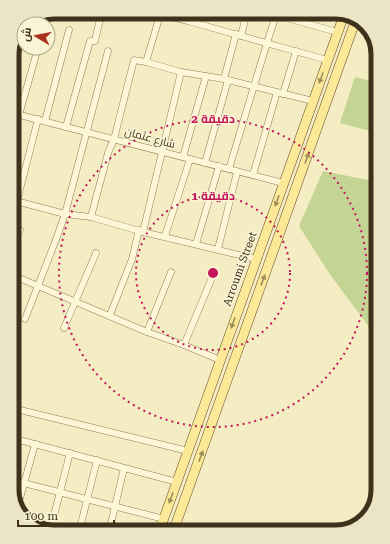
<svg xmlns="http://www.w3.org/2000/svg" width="390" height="544" viewBox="0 0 390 544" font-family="'Roboto Serif',Cairo,serif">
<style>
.green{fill:#c4d495}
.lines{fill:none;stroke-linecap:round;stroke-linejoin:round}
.street-casing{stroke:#917e57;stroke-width:7}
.primary-casing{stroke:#5e4a2c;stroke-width:10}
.street{stroke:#fdf7d8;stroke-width:6}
.primary{stroke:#fbe997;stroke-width:9}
.oneway{fill:#9d8e5a}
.ring{fill:none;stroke:#c2185b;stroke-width:2;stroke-dasharray:2 4}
.labels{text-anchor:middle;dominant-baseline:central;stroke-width:3;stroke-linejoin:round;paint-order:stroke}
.street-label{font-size:11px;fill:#3f321d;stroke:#faf4d4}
.rim{fill:none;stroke:#3f321d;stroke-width:5}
.centre{fill:#c2185b;stroke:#faf4d4;stroke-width:2}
.ring-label{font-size:12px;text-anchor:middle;font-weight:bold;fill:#c2185b;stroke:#faf4d4;stroke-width:3;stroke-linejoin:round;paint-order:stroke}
</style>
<rect width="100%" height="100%" fill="#f4ecc3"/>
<g class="green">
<path d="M355,77l23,6v50l-38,-10z"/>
<path d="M323,171l55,11v157l-49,-66 -30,-47z"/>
</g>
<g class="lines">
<defs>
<g id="street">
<path d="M151,12l37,9 139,39"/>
<path d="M276,15l61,17"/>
<path d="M194,22l3,-10"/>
<path d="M45,24l2,-9"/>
<path d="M241,36l6,-24"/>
<path d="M146,62l15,-50"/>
<path d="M224,79l12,-45"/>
<path d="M283,94l13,-43"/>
<path d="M12,113l271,70"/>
<path d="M19,115l19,-67"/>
<path d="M45,121l24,-91"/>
<path d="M66,127l24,-86h5l5,-22"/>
<path d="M183,157l23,-81"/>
<path d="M205,163l23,-83"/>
<path d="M229,169l38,-126 10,-31"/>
<path d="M253,175l24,-83"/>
<path d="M12,200l53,14 26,3 52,15 113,27"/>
<path d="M17,201l21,-82"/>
<path d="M91,217l17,-64 6,-14 20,-79 12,2 35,10 43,7 89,22"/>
<path d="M143,232l38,-160"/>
<path d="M165,236l25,-77"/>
<path d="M196,244l23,-78"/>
<path d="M12,249l8,-19"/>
<path d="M218,249l19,-77"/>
<path d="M12,275l135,57 37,13 36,15"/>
<path d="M110,315l22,-56 7,-29"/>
<path d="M25,319l32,-82 8,-23 43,-163"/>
<path d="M64,328l32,-75"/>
<path d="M147,332l24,-60"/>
<path d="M184,345l27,-65"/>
<path d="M12,408l176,43"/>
<path d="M12,438l165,44"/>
<path d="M12,480l152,39"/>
<path d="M17,509l18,-65"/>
<path d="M50,531l20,-78"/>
<path d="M79,532l18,-72"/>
<path d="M109,532l15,-64"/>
</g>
<g id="primary">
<path d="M159,532l185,-517"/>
<path d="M173,532l182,-510"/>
</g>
</defs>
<use href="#street" class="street-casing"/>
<use href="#primary" class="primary-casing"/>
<use href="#street" class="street"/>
<use href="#primary" class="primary"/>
</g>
<defs><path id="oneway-solid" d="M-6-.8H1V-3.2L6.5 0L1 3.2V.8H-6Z"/></defs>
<g class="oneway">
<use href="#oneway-solid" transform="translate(321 78) rotate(110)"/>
<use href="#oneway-solid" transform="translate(307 158) rotate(-70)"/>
<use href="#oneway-solid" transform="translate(277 201) rotate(110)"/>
<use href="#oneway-solid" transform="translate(263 280) rotate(-70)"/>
<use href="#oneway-solid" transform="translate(233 323) rotate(110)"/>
<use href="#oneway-solid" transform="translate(201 456) rotate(-70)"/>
<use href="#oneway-solid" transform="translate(171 498) rotate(110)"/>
</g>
<g class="ring">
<circle cx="213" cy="273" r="77"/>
<circle cx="213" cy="273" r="154"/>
</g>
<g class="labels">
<g class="street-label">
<text transform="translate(150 138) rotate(15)">شارع عثمان</text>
<text transform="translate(240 269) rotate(-70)">Arroumi Street</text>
</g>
</g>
<path d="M0 0H390V544H0ZM54 19H336A35 35 0 0 1 371 54V490A35 35 0 0 1 336 525H54A35 35 0 0 1 19 490V54A35 35 0 0 1 54 19Z" fill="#ebe4c5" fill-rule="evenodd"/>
<path class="rim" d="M54 19H336A35 35 0 0 1 371 54V490A35 35 0 0 1 336 525H54A35 35 0 0 1 19 490V54A35 35 0 0 1 54 19Z"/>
<circle cx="213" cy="273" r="6" class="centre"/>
<g class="ring-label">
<text x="213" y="123">2 دقيقة</text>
<text x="213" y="200">1 دقيقة</text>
</g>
<g transform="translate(36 36) rotate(280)"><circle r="19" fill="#faf4d4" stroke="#afa68b"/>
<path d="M0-3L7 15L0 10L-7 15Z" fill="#a8311f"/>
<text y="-6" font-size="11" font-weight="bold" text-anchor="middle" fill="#3f321d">ش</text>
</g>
<path d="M18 520v6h96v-6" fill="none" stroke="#3f321d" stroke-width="2"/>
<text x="24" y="520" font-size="12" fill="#3f321d" stroke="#faf4d4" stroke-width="3" paint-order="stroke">100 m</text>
</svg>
